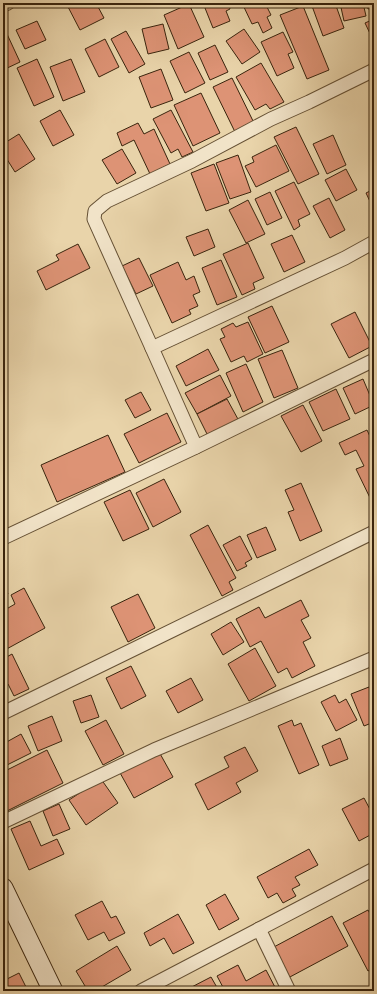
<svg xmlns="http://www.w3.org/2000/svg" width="377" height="994" viewBox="0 0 377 994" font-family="'Sorts Mill Goudy',serif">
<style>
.building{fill:#dd9375;stroke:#39240d}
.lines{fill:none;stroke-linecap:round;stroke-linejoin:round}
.street-casing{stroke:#655034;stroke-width:15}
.secondary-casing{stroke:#39240d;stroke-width:21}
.street{stroke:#f1e3c8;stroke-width:13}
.secondary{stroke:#f1e3c8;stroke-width:19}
</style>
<rect width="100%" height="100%" fill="#e9d4aa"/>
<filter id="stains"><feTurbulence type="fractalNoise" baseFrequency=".005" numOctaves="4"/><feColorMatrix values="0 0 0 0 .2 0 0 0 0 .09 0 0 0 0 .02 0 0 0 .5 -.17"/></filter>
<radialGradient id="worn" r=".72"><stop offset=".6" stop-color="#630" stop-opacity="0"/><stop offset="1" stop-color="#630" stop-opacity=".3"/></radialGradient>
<g class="building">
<path d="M66,3h30l8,15 -24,12z"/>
<path d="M203,3h25l2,6 -4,2 4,10 -17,7z"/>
<path d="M242,3h23l6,12 -4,2 5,11 -9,5 -5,-11 -6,2z"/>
<path d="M319,3h16l9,25 -21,8 -11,-30z"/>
<path d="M340,3h23l3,13 -22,5z"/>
<path d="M367,3h7v5l-6,1z"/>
<path d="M189,4l15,33 -26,12 -14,-34z"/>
<path d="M303,6l26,64 -22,9 -27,-64z"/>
<path d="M374,19v23l-9,-19z"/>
<path d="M37,21l9,19 -21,9 -9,-19z"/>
<path d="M163,24l6,25 -21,5 -6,-25z"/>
<path d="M244,29l16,23 -18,12 -16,-23z"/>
<path d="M126,31l19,33 -16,9 -18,-34z"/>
<path d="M283,32l10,20 -5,2 6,14 -17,8 -16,-34z"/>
<path d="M7,34l13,28 -17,8v-34z"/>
<path d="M105,39l14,28 -20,10 -14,-28z"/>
<path d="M215,45l13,27 -18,8 -12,-27z"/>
<path d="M189,52l16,31 -20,10 -15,-32z"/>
<path d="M37,59l17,38 -20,9 -17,-38z"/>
<path d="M71,59l14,33 -22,9 -13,-34z"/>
<path d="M261,63l23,39 -14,7 -4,-5 -11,6 -19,-33z"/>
<path d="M161,69l12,31 -22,8 -12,-31z"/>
<path d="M232,78l23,47 -19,9 -23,-47z"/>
<path d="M201,93l19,40 -27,13 -19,-41z"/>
<path d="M60,110l14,25 -21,11 -13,-25z"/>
<path d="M171,110l22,42 -11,5 -4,-8 -7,4 -18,-34z"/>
<path d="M138,123l6,11 10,-5 16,35 -20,10 -16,-34 -12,6 -5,-13z"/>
<path d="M296,127l23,47 -21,10 -24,-47z"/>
<path d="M19,134l16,25 -20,13 -12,-19v-9z"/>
<path d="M333,135l13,30 -19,9 -14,-30z"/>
<path d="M276,145l13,26 -33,16 -11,-21 9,-4 -2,-5z"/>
<path d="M122,149l14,24 -19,11 -15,-24z"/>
<path d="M238,155l13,37 -21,7 -14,-36z"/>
<path d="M214,164l15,39 -23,8 -15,-38z"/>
<path d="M346,169l11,21 -21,11 -11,-21z"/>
<path d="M294,182l16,32 -12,6 2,6 -6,4 -19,-39z"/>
<path d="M374,189v21l-8,-17z"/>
<path d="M270,192l12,26 -15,7 -12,-26z"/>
<path d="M329,198l16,32 -15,8 -17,-32z"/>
<path d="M248,200l17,34 -19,9 -17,-33z"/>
<path d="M208,229l7,18 -21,9 -8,-19z"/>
<path d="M292,235l13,27 -21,10 -13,-28z"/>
<path d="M248,243l16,35 -11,5 2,6 -13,6 -19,-41z"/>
<path d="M78,244l12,24 -44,22 -9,-19 22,-11 -3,-5z"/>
<path d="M139,258l14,28 -17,8 -14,-28z"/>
<path d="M221,260l16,37 -20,8 -15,-37z"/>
<path d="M178,262l8,18 8,-4 6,16 -7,3 5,11 -9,4 2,4 -19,9 -22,-48z"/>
<path d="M272,306l17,36 -24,11 -17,-36z"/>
<path d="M355,312l17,34 -23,12 -18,-34z"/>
<path d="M248,322l15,32 -16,8 -3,-6 -13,6 -11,-23 5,-2 -4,-8 12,-6 3,4z"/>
<path d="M208,349l11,21 -33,16 -10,-20z"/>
<path d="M282,350l16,38 -24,10 -16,-39z"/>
<path d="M246,364l17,38 -20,10 -17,-39z"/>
<path d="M220,375l11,21 -34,18 -12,-21z"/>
<path d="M363,379l11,26 -19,9 -12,-26z"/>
<path d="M336,389l14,30 -27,12 -14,-29z"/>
<path d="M141,392l10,18 -16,8 -10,-18z"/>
<path d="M227,399l12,22 -31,15 -11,-22z"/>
<path d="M303,405l19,36 -21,11 -20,-36z"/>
<path d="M167,413l14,29 -42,21 -15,-29z"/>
<path d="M367,430l7,15 -1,59 -17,-35 8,-3 -8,-16 -11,5 -6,-12z"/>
<path d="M108,435l17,37 -68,30 -16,-37z"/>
<path d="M164,479l17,33 -28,15 -17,-34z"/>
<path d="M301,483l21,48 -22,10 -12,-29 6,-2 -9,-20z"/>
<path d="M130,490l19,39 -26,12 -19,-39z"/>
<path d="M208,525l28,53 -7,4 4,8 -11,6 -32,-61z"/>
<path d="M266,527l10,23 -19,8 -10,-23z"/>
<path d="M240,536l12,23 -7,4 2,3 -10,5 -14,-26z"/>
<path d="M3,583l5,11 -5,3z"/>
<path d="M24,588l21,40 -42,23v-40l12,-7 -4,-9z"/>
<path d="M138,594l17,34 -27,14 -17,-35z"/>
<path d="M301,600l8,16 -8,4 10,18 -8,4 12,24 -23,12 -5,-10 -9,5 -17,-32 -11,6 -14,-28 23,-12 6,11z"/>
<path d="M231,622l13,20 -21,13 -12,-21z"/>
<path d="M255,648l21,38 -27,15 -21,-37z"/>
<path d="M12,654l17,35 -15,7 -6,-12 -5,2v-27z"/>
<path d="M131,666l15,30 -25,13 -15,-31z"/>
<path d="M191,678l12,22 -25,13 -12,-22z"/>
<path d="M369,687l5,13v22l-10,4 -13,-32z"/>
<path d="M91,695l8,22 -18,6 -8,-22z"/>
<path d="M335,695l4,8 7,-4 11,21 -21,11 -15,-29z"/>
<path d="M52,716l10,25 -24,10 -10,-25z"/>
<path d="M106,720l18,34 -21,11 -18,-34z"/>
<path d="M292,720l2,6 7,-3 18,42 -20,9 -21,-48z"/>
<path d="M21,734l10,19 -28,14v-23z"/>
<path d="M340,738l8,21 -18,7 -8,-20z"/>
<path d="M245,747l13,24 -22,12 5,9 -33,18 -13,-26 34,-17 -5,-10z"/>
<path d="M47,750l16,33 -58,29 -2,-4v-36z"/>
<path d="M158,750l15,27 -39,21 -15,-27z"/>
<path d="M101,779l17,24 -32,22 -17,-25z"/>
<path d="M364,798l10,19v16l-15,8 -17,-32z"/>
<path d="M59,804l11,25 -17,7 -10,-25z"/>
<path d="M30,821l11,25 16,-7 7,15 -35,16 -18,-41z"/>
<path d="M309,849l9,16 -23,12 5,8 -8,4 4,7 -13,7 -6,-10 -9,5 -11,-21z"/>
<path d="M225,894l14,25 -20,11 -13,-25z"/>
<path d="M102,901l9,17 5,-2 9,17 -16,8 -5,-9 -16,8 -13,-25z"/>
<path d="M368,910l6,11v47l-6,3 -25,-48z"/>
<path d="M178,914l16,29 -21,11 -9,-16 -14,8 -6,-13z"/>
<path d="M332,916l16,30 -60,32 -16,-30z"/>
<path d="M117,946l14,24 -36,21h-7l-12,-20z"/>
<path d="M238,965l8,16 20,-11 11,21h-52l-8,-15z"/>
<path d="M19,973l9,18h-25v-10z"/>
<path d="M211,977l8,14h-35z"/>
</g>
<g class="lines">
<defs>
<g id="street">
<path d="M3,5l5,-2"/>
<path d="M152,348l-58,-129 1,-8 12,-10 85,-40 79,-42 38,-17 65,-32"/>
<path d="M196,447l-44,-99 193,-90 29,-16"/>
<path d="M3,538l193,-91 178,-87"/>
<path d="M3,713l371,-181"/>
<path d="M3,822l151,-72 220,-92"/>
<path d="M259,929l30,62"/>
<path d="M141,991l233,-122"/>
</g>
<path id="secondary" d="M3,888l50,103"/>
</defs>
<use href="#street" class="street-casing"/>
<use href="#secondary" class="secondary-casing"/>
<use href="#street" class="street"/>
<use href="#secondary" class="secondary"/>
</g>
<rect width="377" height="994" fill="none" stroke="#e9d4aa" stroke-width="16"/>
<rect x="4" y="4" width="369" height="986" fill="none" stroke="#39240d" stroke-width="2"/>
<rect x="8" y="8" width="361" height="978" fill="none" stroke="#39240d"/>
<rect width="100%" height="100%" filter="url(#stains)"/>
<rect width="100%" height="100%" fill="url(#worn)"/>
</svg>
